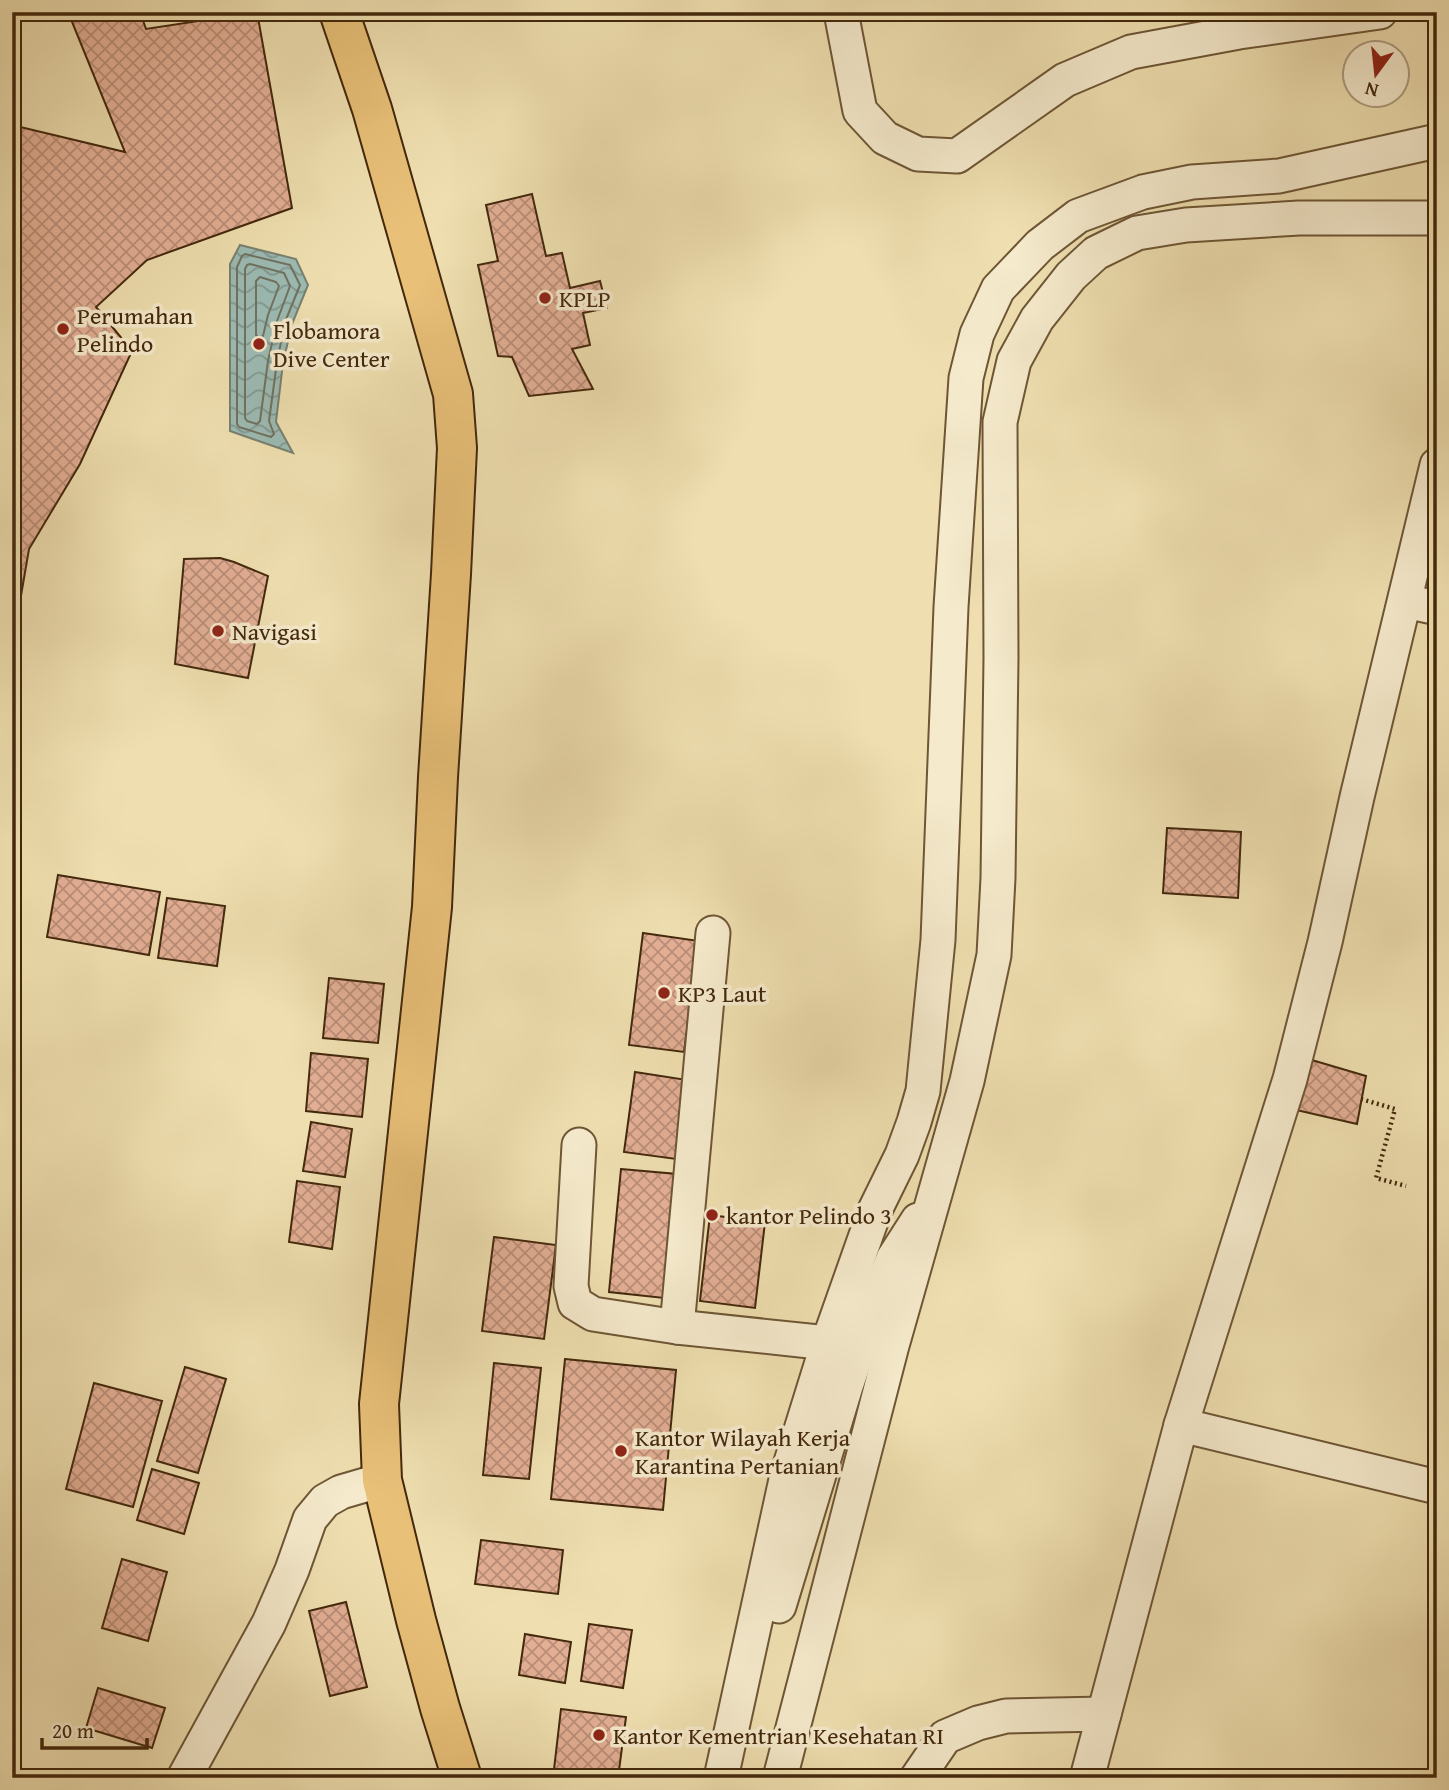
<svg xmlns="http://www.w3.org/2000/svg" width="1449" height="1790" viewBox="0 0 1449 1790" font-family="'Gentium Book Plus',serif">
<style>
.water{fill:url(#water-waves);stroke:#788071;stroke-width:2}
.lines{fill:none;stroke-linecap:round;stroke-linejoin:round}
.shore{stroke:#707260;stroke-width:2}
.building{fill:url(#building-cross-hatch);stroke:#43280c;stroke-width:2}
.minor-casing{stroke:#6e5635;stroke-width:37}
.highway-casing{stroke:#43280c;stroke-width:42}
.path{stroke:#43280c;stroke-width:4.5;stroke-dasharray:2 3.5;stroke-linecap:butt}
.minor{stroke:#f5eacc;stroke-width:33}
.highway{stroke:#e8c078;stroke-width:38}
.poi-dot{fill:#8f2418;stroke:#f5eacc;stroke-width:2.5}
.labels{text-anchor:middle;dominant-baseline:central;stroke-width:7;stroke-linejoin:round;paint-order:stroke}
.poi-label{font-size:24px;fill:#43280c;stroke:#f5eacc;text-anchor:start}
</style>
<defs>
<pattern id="water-waves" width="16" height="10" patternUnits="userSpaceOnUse" patternTransform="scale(1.75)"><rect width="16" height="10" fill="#9cbbb4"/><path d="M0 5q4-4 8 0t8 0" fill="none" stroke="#819891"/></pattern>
<pattern id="building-cross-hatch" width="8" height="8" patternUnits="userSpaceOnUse" patternTransform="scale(1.75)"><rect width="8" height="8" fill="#e3af95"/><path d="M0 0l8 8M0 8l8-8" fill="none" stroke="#ba8e78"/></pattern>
</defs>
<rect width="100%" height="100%" fill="#efdfb0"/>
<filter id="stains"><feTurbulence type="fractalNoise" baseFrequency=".00286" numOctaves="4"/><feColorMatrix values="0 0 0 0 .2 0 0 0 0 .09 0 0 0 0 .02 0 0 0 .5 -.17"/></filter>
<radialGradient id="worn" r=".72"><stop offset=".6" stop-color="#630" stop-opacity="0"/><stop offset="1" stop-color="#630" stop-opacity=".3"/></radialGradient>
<path class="water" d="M240,245l56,14 12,26 -16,39 -9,39 -7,59 17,31 -63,-22v-167z"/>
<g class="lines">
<g class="shore">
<path d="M245,254l45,11 10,20 -15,37 -8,40 -8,59 5,13 -3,3 -32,-10 -2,-3v-157l5,-11z"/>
<path d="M250,264l34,9 6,13 -13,35 -9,40 -8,60 -3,3 -10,-3 -2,-3v-149l2,-4z"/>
<path d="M260,277l16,5 3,4 -11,29 -5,21 -4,2 -3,-3v-54z"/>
</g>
</g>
<g class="building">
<path d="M68,12h72l6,17 111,-17 35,196 -145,52 -51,47 36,44 -52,113 -51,85 -17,99v-523l113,27z"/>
<path d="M532,194l14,62 16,-3 8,35 30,-7 7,27 -24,5 7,32 -18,4 21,40 -64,7 -17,-39 -14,-1 -20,-91 20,-4 -12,-56z"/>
<path d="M220,558l14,4 34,14 -20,102 -73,-14 9,-105z"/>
<path d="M1167,828l74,4 -3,66 -75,-5z"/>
<path d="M58,875l102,17 -11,63 -102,-18z"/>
<path d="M167,898l58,8 -8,60 -59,-8z"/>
<path d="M643,933l56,8 -15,111 -55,-7z"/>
<path d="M329,978l55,6 -6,59 -55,-5z"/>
<path d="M311,1053l57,6 -6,58 -56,-6z"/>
<path d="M1305,1058l61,18 -9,48 -65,-15z"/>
<path d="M635,1072l52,8 -11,79 -52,-7z"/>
<path d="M311,1122l41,7 -7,48 -42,-6z"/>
<path d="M621,1169l56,5 -13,124 -55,-6z"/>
<path d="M297,1181l43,6 -8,62 -43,-7z"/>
<path d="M710,1215l55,7 -10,86 -55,-7z"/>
<path d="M494,1237l62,8 -12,94 -62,-8z"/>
<path d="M565,1359l111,11 -13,140 -112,-11z"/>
<path d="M494,1363l47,5 -12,111 -46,-4z"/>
<path d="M185,1367l41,12 -28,94 -41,-12z"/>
<path d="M94,1383l68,18 -29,106 -67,-18z"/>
<path d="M152,1469l47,14 -15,51 -47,-14z"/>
<path d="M481,1540l82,10 -5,44 -83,-10z"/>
<path d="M122,1559l45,13 -19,69 -46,-13z"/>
<path d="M346,1602l21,85 -37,9 -21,-85z"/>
<path d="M589,1624l43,6 -9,58 -42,-7z"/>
<path d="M525,1634l46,8 -6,41 -46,-8z"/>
<path d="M98,1688l67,20 -13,40 -66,-20z"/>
<path d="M561,1709l65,8 -8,61h-65z"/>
</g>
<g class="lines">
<defs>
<g id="minor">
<path d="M841,12l19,99 25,27 33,16 39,2 108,-76 66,-28 108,-20 141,-20"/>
<path d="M1405,601l32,7"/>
<path d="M579,1145l-8,141 4,17 18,11 84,13 151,16"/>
<path d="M677,1327l36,-394"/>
<path d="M1181,1425l256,62"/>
<path d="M779,1606l67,-220 27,-79 20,-48 25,-39"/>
<path d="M184,1778l85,-155 23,-53 18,-51 15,-18 16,-9 41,-12"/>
<path d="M721,1778l66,-303 41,-132 47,-133 27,-55 12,-33 9,-31 15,-151 13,-333 15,-229 11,-44 21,-45 42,-44 38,-29 65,-24 49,-10 87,-6 158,-35"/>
<path d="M780,1778l111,-429 76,-268 27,-126 4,-77 3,-220 -1,-236 14,-61 23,-42 34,-43 25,-23 41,-20 49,-8 113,-7h138"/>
<path d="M917,1778l28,-41 33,-14 28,-7 98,-2"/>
<path d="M1087,1778l94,-353 109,-346 35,-137 32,-145 80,-332"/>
</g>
<path id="highway" d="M339,12l33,97 81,285 4,54 -6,126 -13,203 -6,130 -53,497 3,76 34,140 24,88 22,70"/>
</defs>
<use href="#minor" class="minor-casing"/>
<use href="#highway" class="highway-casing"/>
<path class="path" d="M1361,1099l34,10 -19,69 30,8"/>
<use href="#minor" class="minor"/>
<use href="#highway" class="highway"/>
</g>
<g class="poi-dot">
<circle cx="545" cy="298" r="7"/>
<circle cx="63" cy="329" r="7"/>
<circle cx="259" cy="344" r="7"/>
<circle cx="218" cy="631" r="7"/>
<circle cx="664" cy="993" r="7"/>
<circle cx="712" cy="1215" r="7"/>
<circle cx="621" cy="1451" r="7"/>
<circle cx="599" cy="1735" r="7"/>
</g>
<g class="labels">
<g class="poi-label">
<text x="559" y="298">KPLP</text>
<text x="77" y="315">Perumahan<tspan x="77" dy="28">Pelindo</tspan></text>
<text x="273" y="330">Flobamora<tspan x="273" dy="28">Dive Center</tspan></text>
<text x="232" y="631">Navigasi</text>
<text x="678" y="993">KP3 Laut</text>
<text x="726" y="1215">kantor Pelindo 3</text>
<text x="635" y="1437">Kantor Wilayah Kerja<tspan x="635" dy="28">Karantina Pertanian</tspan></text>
<text x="613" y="1735">Kantor Kementrian Kesehatan RI</text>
</g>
</g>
<rect width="1449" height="1790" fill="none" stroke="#efdfb0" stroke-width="42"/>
<rect x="14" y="14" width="1421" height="1762" fill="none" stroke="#43280c" stroke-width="3.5"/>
<rect x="21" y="21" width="1407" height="1748" fill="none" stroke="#43280c" stroke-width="2"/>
<g transform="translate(1376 74) rotate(195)"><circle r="33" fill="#f5eacc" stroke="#ae9c7f" stroke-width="2"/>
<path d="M0-5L12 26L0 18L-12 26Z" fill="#8f2418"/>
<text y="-10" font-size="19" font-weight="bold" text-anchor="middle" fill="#43280c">N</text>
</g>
<path d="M42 1738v10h105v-10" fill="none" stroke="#43280c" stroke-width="3.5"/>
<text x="52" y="1738" font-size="21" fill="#43280c" stroke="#f5eacc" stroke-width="5" paint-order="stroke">20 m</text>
<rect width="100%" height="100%" filter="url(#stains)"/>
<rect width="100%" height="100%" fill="url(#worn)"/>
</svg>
